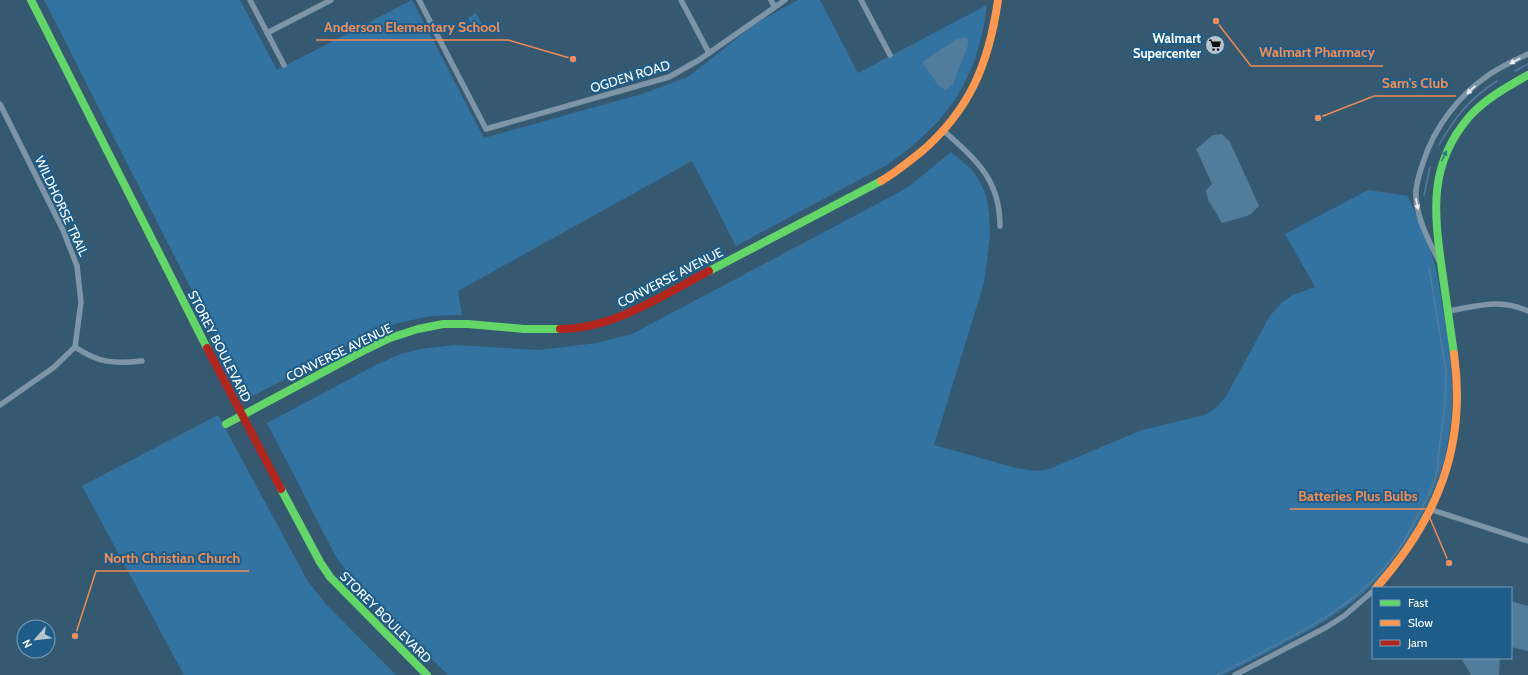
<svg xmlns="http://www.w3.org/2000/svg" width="1528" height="675" viewBox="0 0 1528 675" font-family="Cabin,sans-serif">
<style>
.green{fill:#3273a1}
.water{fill:#517c9c}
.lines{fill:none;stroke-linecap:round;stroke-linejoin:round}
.stream{stroke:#517c9c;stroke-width:1.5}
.street{stroke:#7d95a6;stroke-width:5.5}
.fast{stroke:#63d668;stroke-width:8}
.slow{stroke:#ff974d;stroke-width:8}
.jam{stroke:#b3261e;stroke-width:8}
.oneway{fill:#eceff2}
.oneway2{fill:#2f7b82}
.labels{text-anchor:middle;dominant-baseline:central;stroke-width:4;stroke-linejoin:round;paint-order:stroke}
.poi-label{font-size:13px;font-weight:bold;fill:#fff;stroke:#1e5d8a;text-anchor:end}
.street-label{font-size:13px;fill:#fff;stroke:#1e5d8a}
.leader{fill:none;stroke:#ef8b55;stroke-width:1.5}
.callout-dot{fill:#ef8b55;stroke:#1e5d8a;stroke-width:1.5}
.callout-label{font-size:14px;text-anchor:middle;font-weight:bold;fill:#ef8b55;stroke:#1e5d8a;stroke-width:4;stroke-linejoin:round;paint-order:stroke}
</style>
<rect width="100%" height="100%" fill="#365972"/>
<g class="green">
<path d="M44,0h196l37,70 135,-70 72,138 158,-44 46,-17 67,-53 43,-24h22l38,73 129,-68c-9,75 -40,118 -100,160l-151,81 -44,-85 -234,130 4,24 -31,1 -33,7 -22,8 -125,66 -6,-2z"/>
<path d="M476,13l7,13 -10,5 -5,-13z"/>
<path d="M951,152l21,18 8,12 6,13 3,17 1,24 -6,47 -50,162 82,23 20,3 13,-2 93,-39 63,-15 12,-8 10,-12 42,-78 13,-15 11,-7 22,-8 -30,-53 83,-44 40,6c9,24 22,48 28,73 3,15 5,30 8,45 15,84 13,149 -35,223 -14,21 -29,42 -48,58 -41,34 -91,55 -138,80h-775c-38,-38 -83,-76 -113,-120l-68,-132 109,-58 25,-11 20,-5 33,-4 86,5 57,-7 35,-9 275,-146z"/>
<path d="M218,415l89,165 18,23 71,72h-212l-102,-189z"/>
</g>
<g class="water">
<path d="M964,37l4,2v6l-15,39 -8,6 -7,-5 -16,-23 33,-22z"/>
<path d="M1222,134l8,8 29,64 -9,9 -28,8 -14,-23 -2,-10 6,-6 -16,-35 17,-14z"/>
<path d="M1511,601l17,5v45l-17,-4z"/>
<path d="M1461,658h39l-1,17h-28z"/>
</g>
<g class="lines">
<g class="stream">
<path d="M1515,71l13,-7"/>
<path d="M1439,145c16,-28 30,-46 58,-64"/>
<path d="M1424,195l6,-28"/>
<path d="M1429,267l17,104 -1,34 -7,53"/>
<path d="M1217,675c65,-34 139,-63 182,-126 7,-10 12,-21 18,-32 9,-16 22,-39 21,-59"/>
</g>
<g class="street">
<path d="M250,0l34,65"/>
<path d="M419,0l67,129 183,-52 30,-17 86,-60"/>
<path d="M681,0l28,53"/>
<path d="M771,0l3,6"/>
<path d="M861,0l29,55"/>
<path d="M267,33l64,-33"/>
<path d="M0,104l63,126 14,36 4,36 -6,45"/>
<path d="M944,131c32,29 56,48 56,95"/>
<path d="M1439,261c-10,-20 -21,-40 -23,-63 -1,-11 3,-24 7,-35 11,-36 36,-68 67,-89 12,-8 25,-14 38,-20"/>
<path d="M1448,311c30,-5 51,-13 80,0"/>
<path d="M75,347c24,16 38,17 67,14"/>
<path d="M0,405l53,-37 22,-21"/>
<path d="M1432,510l96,31"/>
<path d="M1235,675l90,-47 19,-12 29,-25"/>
</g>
<g class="fast">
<path d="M31,0l176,348"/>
<path d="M709,271l172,-90"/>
<path d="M1454,354c-4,-28 -8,-56 -12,-84 -8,-58 -14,-105 27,-153 16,-18 38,-30 59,-42"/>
<path d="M226,424l135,-72 29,-14 28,-9 25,-5h25l56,5h36"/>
<path d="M281,489l39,73 10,15 97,98"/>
</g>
<g class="slow">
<path d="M881,181c14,-8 27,-19 40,-29 49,-42 68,-89 77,-152"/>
<path d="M1376,588c61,-69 91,-141 78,-234"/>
</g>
<g class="jam">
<path d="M560,329c54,0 103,-34 149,-58"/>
<path d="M207,348l74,141"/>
</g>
</g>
<defs><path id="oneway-solid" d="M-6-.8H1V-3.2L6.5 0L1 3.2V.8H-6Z"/></defs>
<g class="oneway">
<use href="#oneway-solid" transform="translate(1515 61) rotate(153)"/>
<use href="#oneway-solid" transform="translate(1471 90) rotate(136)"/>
<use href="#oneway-solid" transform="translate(1417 204) rotate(79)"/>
</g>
<use class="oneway2" href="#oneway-solid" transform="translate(1444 156) rotate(-65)"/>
<defs>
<symbol id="supermarket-disc" viewBox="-11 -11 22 22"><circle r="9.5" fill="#b9c5ce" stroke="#1e5d8a"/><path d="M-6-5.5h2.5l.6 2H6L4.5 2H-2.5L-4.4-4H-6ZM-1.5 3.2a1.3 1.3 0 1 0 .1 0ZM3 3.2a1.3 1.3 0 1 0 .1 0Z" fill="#111"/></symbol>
</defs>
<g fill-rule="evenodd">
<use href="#supermarket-disc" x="1204" y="34" width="22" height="22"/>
</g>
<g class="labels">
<g class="poi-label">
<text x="1201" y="38">Walmart<tspan x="1201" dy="15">Supercenter</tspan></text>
</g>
<g class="street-label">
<text transform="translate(630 76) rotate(-17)">OGDEN ROAD</text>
<text transform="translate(62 206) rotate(65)">WILDHORSE TRAIL</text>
<text transform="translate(670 277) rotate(-27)">CONVERSE AVENUE</text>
<text transform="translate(220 346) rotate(63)">STOREY BOULEVARD</text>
<text transform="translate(339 352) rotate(-26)">CONVERSE AVENUE</text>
<text transform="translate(386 617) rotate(45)">STOREY BOULEVARD</text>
</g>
</g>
<path class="leader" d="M573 59L508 40H316M1216 21L1251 66H1383M1318 118L1374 96H1456M1449 563L1426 509H1290M75 636L96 571H249"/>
<g class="callout-dot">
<circle cx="573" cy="59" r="4"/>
<circle cx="1216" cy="21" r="4"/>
<circle cx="1318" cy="118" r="4"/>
<circle cx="1449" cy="563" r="4"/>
<circle cx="75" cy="636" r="4"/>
</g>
<g class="callout-label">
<text x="412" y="32">Anderson Elementary School</text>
<text x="1317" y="57">Walmart Pharmacy</text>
<text x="1415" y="88">Sam's Club</text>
<text x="1358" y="501">Batteries Plus Bulbs</text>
<text x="172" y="563">North Christian Church</text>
</g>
<rect x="1372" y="587" width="140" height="72" fill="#1e5d8a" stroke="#789eb9"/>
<rect x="1380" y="600" width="20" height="6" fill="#63d668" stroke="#789eb9"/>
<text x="1408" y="607" font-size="12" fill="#ffffff">Fast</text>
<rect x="1380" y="620" width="20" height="6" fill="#ff974d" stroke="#789eb9"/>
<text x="1408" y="627" font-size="12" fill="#ffffff">Slow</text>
<rect x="1380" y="640" width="20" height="6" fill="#b3261e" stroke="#789eb9"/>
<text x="1408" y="647" font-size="12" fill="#ffffff">Jam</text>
<g transform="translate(36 639) rotate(242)"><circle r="19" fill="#1e5d8a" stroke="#789eb9"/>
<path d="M0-3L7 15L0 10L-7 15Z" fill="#b9c5ce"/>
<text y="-6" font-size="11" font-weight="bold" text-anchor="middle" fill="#ffffff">N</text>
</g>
</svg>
